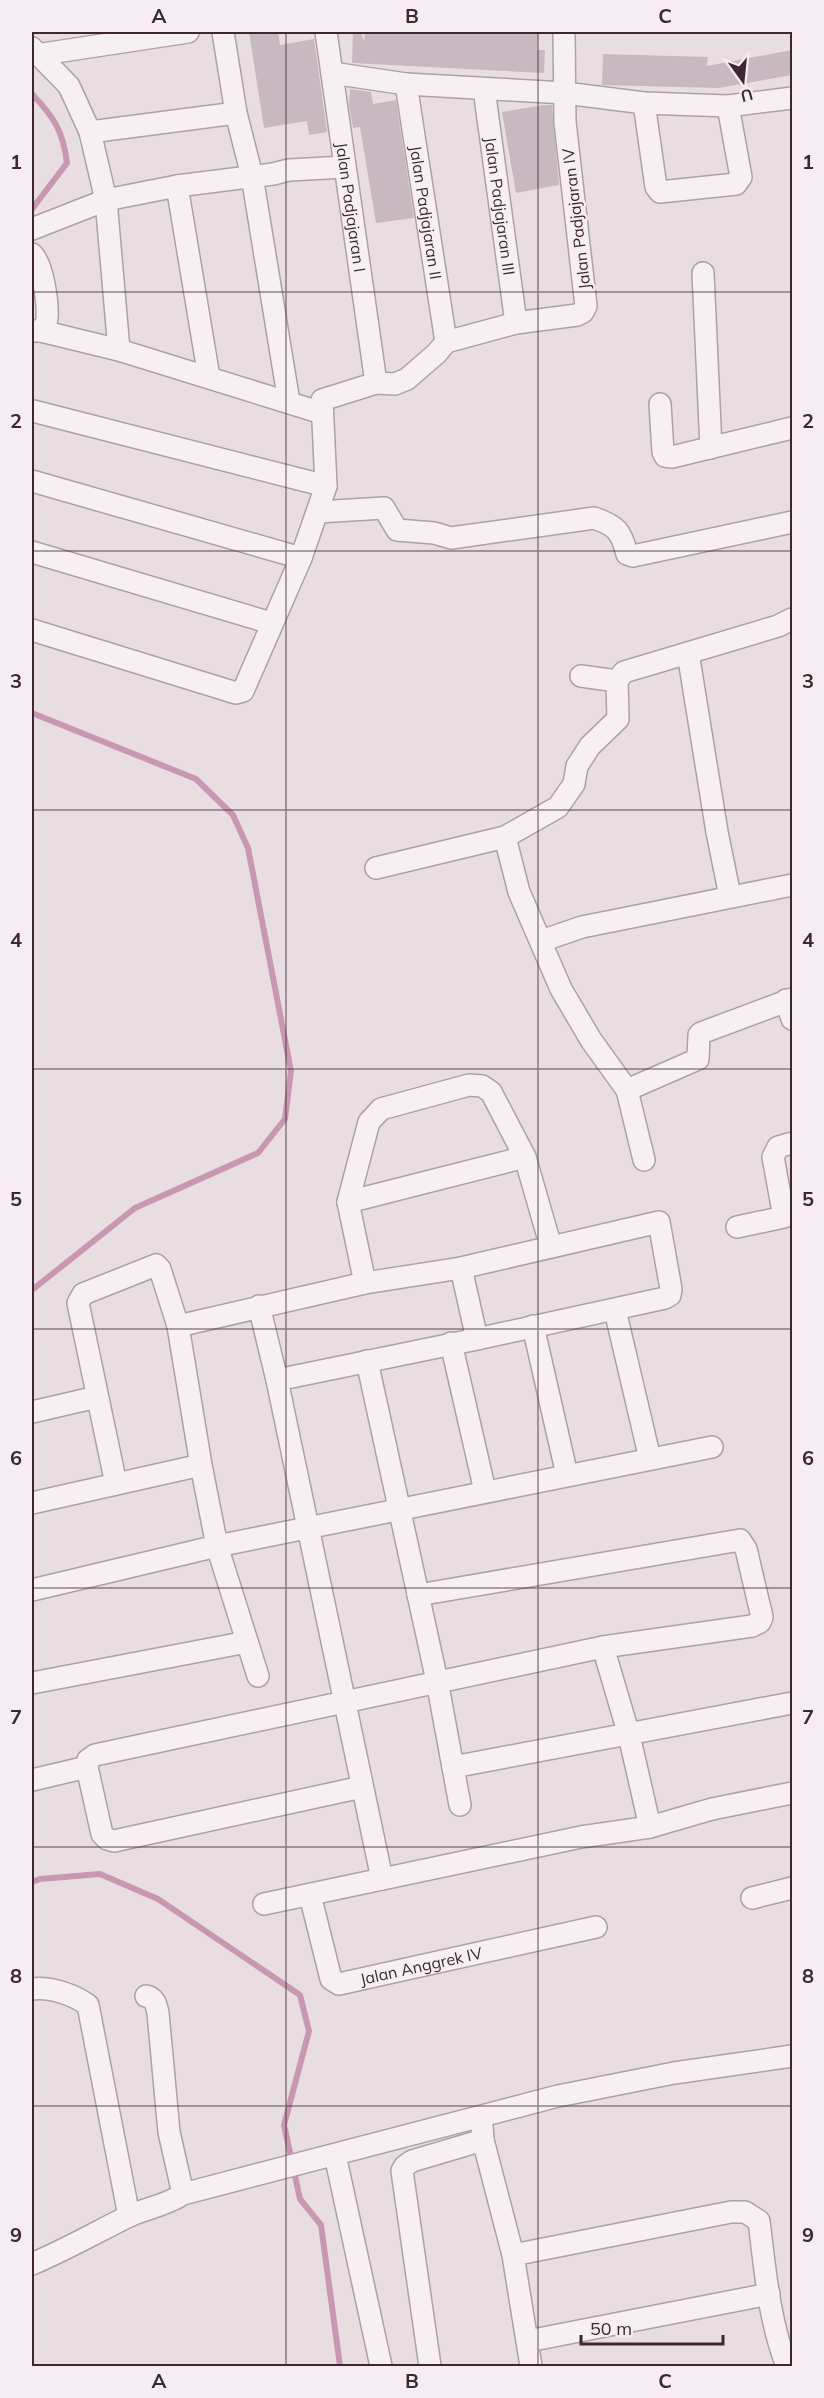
<svg xmlns="http://www.w3.org/2000/svg" width="824" height="2398" viewBox="0 0 824 2398" font-family="Mulish,sans-serif">
<style>
.lines{fill:none;stroke-linecap:round;stroke-linejoin:round}
.stream{stroke:#c997b2;stroke-width:6}
.building{fill:#c8b8bf}
.minor-casing{stroke:#afa0a6;stroke-width:24}
.minor{stroke:#f6f0f3;stroke-width:21}
.grid{fill:none;stroke:#3f2731;stroke-width:1.5;stroke-opacity:0.55}
.labels{text-anchor:middle;dominant-baseline:central;stroke-width:5;stroke-linejoin:round;paint-order:stroke}
.street-label{font-size:16px;fill:#3f2731;stroke:#f5edf1}
.neatline{fill:none;stroke:#3f2731;stroke-width:2}
.grid-label{font-size:20px;text-anchor:middle;font-weight:bold;fill:#3f2731}
</style>
<rect width="100%" height="100%" fill="#e8dee2"/>
<g class="lines">
<g class="stream">
<path d="M32,94c22,23 31,37 35,69l-35,46"/>
<path d="M32,713l164,66 37,36 15,33 43,223 -6,48 -27,34 -123,55 -103,82"/>
<path d="M32,1882l8,-3 60,-5 58,25 142,96 9,36 -25,94 16,74 21,26 19,141"/>
</g>
</g>
<g class="building">
<path d="M249,32h29l2,13 34,-6 13,93 -18,3 -2,-14 -43,7z"/>
<path d="M353,32h8l3,10 1,-10h173l-1,18h8l-1,23 -192,-10z"/>
<path d="M792,50v25l-73,13 -117,-3 1,-31 105,3 -1,9z"/>
<path d="M350,89l21,3 2,12 23,-4 18,118 -38,5 -16,-96 -7,1 -4,-22z"/>
<path d="M544,105h8l7,80 -43,8 -14,-81z"/>
</g>
<g class="lines">
<defs>
<g id="minor">
<path d="M223,32l13,81 16,63 37,226"/>
<path id="s1" d="M326,32l50,351"/>
<path d="M32,48l37,38 21,46 16,68 13,150"/>
<path d="M36,55l152,-23"/>
<path d="M332,73l74,11 159,9 79,10 84,3 64,-8"/>
<path id="s2" d="M406,84l40,258"/>
<path id="s3" d="M484,89l32,234"/>
<path d="M644,103l12,84 4,5 76,-8 5,-7 -13,-71"/>
<path d="M90,132l146,-19"/>
<path d="M177,186l32,191"/>
<path d="M32,229l74,-29 71,-14 96,-12 16,-4 56,-3"/>
<path d="M32,254c11,11 16,48 15,64 0,5 -3,9 -6,13"/>
<path d="M703,273l8,175"/>
<path d="M32,331h9l78,19 203,63"/>
<path d="M660,404l3,48 2,4 7,1 120,-29"/>
<path d="M33,411l293,75"/>
<path d="M32,481l269,77"/>
<path d="M318,512l66,-4 13,22 37,3 17,5 143,-20c23,8 27,13 33,36l6,2 159,-34"/>
<path d="M32,552l239,71"/>
<path d="M32,630l204,63 7,-2 58,-133 25,-72 -4,-86 54,-17 19,1 12,-5 30,-26 9,-11 70,-19 61,-8 6,-3 3,-6 -21,-184 -1,-90"/>
<path d="M688,653l29,179 13,64"/>
<path d="M581,676l36,5"/>
<path d="M505,837l14,55 42,97 30,51 36,50 17,70 -3,-13"/>
<path d="M376,868l129,-31 53,-30 16,-23 3,-18 13,-20 28,-27 -1,-38 7,-9 154,-46 14,-7"/>
<path d="M541,941l41,-14 210,-42"/>
<path d="M786,1000l6,19"/>
<path d="M627,1090l71,-31 1,-24 2,-2 91,-34"/>
<path d="M348,1202l177,-45"/>
<path d="M737,1227l47,-10 -11,-60 5,-10 14,-4"/>
<path d="M461,1268l16,71"/>
<path d="M365,1283l-17,-81 21,-80 12,-13 88,-24 13,1 9,6 34,65 26,90"/>
<path d="M259,1306l18,74 105,499"/>
<path d="M615,1310l35,149"/>
<path d="M178,1326l187,-43 96,-15 198,-46 12,67 -1,6 -5,3 -188,41 -200,41"/>
<path d="M533,1326l34,149"/>
<path d="M451,1343l34,148"/>
<path d="M367,1361l70,320 23,124"/>
<path d="M32,1412l65,-15"/>
<path d="M116,1484l-38,-181 5,-9 73,-29 4,4 18,57 23,139 16,81 41,130"/>
<path d="M32,1503l169,-38"/>
<path d="M32,1590l185,-44 495,-99"/>
<path d="M603,1647l26,88 21,92"/>
<path d="M32,1683l215,-41"/>
<path d="M453,1767l339,-64"/>
<path d="M32,1780l55,-13"/>
<path d="M362,1787l-248,54 -7,-2 -5,-5 -15,-67 1,-7 7,-5 508,-108 149,-21 8,-4 2,-5 -16,-68 -6,-9 -322,55"/>
<path id="s4" d="M310,1895l21,84 8,5 257,-57"/>
<path d="M752,1898l40,-10"/>
<path d="M264,1904l317,-67 69,-10 62,-18 80,-16"/>
<path d="M32,1989c17,-3 42,6 56,16l41,211"/>
<path d="M146,1996c9,2 10,8 12,17l11,119 14,62"/>
<path d="M482,2126l1,14 30,115 18,111"/>
<path d="M335,2155l46,211"/>
<path d="M513,2255l218,-43h14l14,9c6,48 10,100 28,145"/>
<path d="M32,2264c33,-14 63,-31 95,-47 18,-9 39,-11 56,-23l375,-98 116,-23 118,-17"/>
<path d="M528,2341l241,-47"/>
<path d="M430,2366l-28,-195 3,-5 7,-5 71,-21"/>
</g>
</defs>
<use href="#minor" class="minor-casing"/>
<use href="#minor" class="minor"/>
</g>
<path class="grid" d="M286,32v2334M538,32v2334M32,292h760M32,551h760M32,810h760M32,1069h760M32,1329h760M32,1588h760M32,1847h760M32,2106h760"/>
<g class="labels">
<g class="street-label">
<text stroke="none"><textPath href="#s3" startOffset="118">Jalan Padjajaran III</textPath></text>
<text stroke="none"><textPath href="#s1" startOffset="177">Jalan Padjajaran I</textPath></text>
<text stroke="none"><textPath href="#s2" startOffset="130">Jalan Padjajaran II</textPath></text>
<text transform="translate(576 219) rotate(-97)">Jalan Padjajaran IV</text>
<text stroke="none"><textPath href="#s4" startOffset="180">Jalan Anggrek IV</textPath></text>
</g>
</g>
<rect width="824" height="2398" fill="none" stroke="#f5edf1" stroke-width="66"/>
<g transform="translate(743 81) rotate(165)" stroke="#f5edf1" stroke-width="4.5" paint-order="stroke">
<path d="M0-4.5L10 22L0 15L-10 22Z" fill="#3f2731"/>
<text y="-9" font-size="16" font-weight="bold" text-anchor="middle" fill="#3f2731">U</text>
</g>
<path d="M581 2335v9h142v-9" fill="none" stroke="#3f2731" stroke-width="3"/>
<text x="590" y="2335" font-size="18" fill="#3f2731" stroke="#f5edf1" stroke-width="4.5" paint-order="stroke">50 m</text>
<rect x="33" y="33" width="758" height="2332" class="neatline"/>
<g class="grid-label">
<text x="159" y="23">A</text>
<text x="412" y="23">B</text>
<text x="665" y="23">C</text>
<text x="16" y="169">1</text>
<text x="808" y="169">1</text>
<text x="16" y="428">2</text>
<text x="808" y="428">2</text>
<text x="16" y="688">3</text>
<text x="808" y="688">3</text>
<text x="16" y="947">4</text>
<text x="808" y="947">4</text>
<text x="16" y="1206">5</text>
<text x="808" y="1206">5</text>
<text x="16" y="1465">6</text>
<text x="808" y="1465">6</text>
<text x="16" y="1724">7</text>
<text x="808" y="1724">7</text>
<text x="16" y="1983">8</text>
<text x="808" y="1983">8</text>
<text x="16" y="2242">9</text>
<text x="808" y="2242">9</text>
<text x="159" y="2388">A</text>
<text x="412" y="2388">B</text>
<text x="665" y="2388">C</text>
</g>
</svg>
